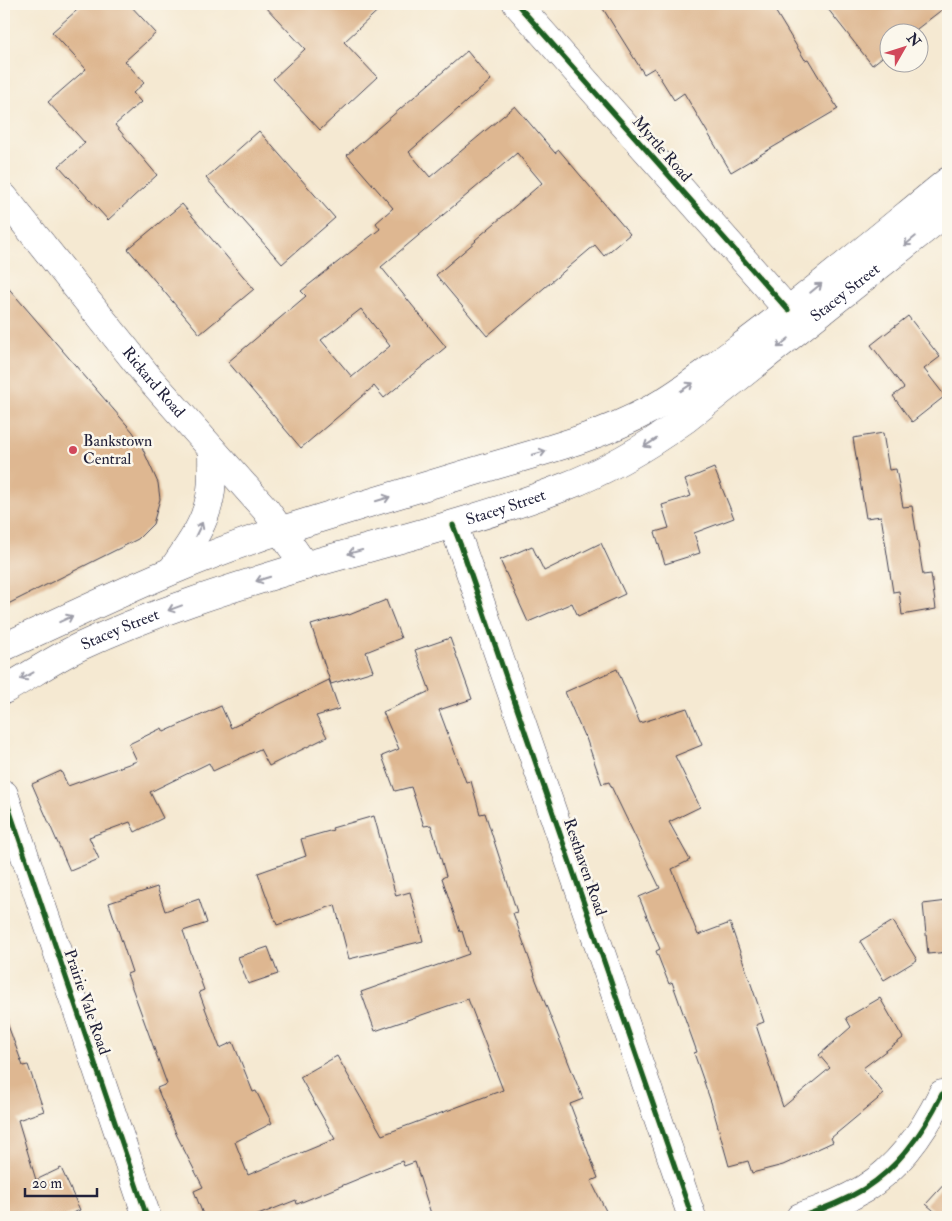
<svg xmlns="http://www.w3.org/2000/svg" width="952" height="1221" viewBox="0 0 952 1221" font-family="'IM FELL Double Pica',serif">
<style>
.building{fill:#deb791;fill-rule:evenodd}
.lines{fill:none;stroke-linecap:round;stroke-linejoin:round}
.minor-casing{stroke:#424052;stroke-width:29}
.major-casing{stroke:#424052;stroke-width:29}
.highway-casing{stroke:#424052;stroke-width:29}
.minor{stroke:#fff;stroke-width:28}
.major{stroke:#fff;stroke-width:28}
.highway{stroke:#fff;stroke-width:28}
.cycleway-casing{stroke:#fbf7ec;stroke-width:8}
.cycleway{stroke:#1b5e20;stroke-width:5}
.oneway{stroke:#9c9ca7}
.poi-dot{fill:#d1495b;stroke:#fbf7ec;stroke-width:2}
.labels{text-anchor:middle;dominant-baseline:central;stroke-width:5;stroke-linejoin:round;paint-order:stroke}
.street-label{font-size:16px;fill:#22223b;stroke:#fbf7ec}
.poi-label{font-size:16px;fill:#22223b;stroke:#fbf7ec;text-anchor:start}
</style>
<rect width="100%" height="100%" fill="#fbf7ec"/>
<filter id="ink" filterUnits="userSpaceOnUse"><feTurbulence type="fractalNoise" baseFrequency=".02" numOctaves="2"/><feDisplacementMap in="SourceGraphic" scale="10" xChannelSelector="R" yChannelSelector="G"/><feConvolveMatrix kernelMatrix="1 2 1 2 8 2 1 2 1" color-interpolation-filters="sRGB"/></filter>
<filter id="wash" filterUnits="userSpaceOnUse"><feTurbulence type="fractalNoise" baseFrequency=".0096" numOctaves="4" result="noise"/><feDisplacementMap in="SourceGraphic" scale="20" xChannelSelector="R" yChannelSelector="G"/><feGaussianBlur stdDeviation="1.12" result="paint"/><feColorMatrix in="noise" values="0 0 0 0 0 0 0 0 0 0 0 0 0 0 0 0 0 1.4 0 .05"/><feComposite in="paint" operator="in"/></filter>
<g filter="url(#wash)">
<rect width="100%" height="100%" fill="#f5e9d2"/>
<g id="blocks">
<g class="building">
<path d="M84,4h45l27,29 -31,28 19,22 -11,10 8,9 -26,23 42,50 -49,45 -49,-54 26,-23 -37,-41 38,-33 -34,-37z"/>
<path d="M263,4h122l-41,38 33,35 -57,53 -47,-51 32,-30z"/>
<path d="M600,4h171l34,56 3,-1 30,50 -107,63 -47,-79 -10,7 -20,-32 -10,6z"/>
<path d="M824,4h124v1l-35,27h-23v19l-18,14z"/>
<path d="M467,51l24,29 -82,72 21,25 85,-71 40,47 4,-3 71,84 -26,22 -9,-11 -108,91 -51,-61 40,-34 -1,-1 67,-57 -25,-30 -136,114 65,80 -62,51 -10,-12 -73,62 -73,-86 78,-66 -5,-5 79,-62 -4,-6 17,-15 -46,-53zM361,309l29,37 -38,31 -31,-37z"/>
<path d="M259,131l76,87 -53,46 -76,-86z"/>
<path d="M182,204l72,85 -54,45 -72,-85z"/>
<path d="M4,283l129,149 8,13 17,38 2,16 -7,25 -15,15 -134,67z"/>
<path d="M908,316l32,41 -16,12 21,27 -33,26 -19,-26 11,-8 -33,-43z"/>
<path d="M883,433l6,37 7,-1 7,38 9,-1 11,69 8,-1 5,35 -34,6 -3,-24 -6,1 -12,-76 -15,2 -13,-80z"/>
<path d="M714,468l20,50 -40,15 6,20 -35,11 -10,-32 14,-4 -7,-23 29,-9 -6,-16z"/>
<path d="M601,543l24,51 -47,22 -6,-13 -44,19 -28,-62 32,-14 12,25z"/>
<path d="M386,600l15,38 -35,14 7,19 -42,13 -20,-59 37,-11 1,1z"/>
<path d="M450,638l22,61 -33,11 27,72 5,-1 9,33 5,-1 32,99 -4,1 22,62h-1l49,124 -13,5 28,74 -7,3 18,36h-177l-17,-55 -11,4 -2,-5 -105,43 -1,-4 -43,17h-49l-10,-26 9,-4 -26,-51 -20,-48 10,-4 -40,-110 5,-2 -23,-69 48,-16 8,24 34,-12 8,24 -24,8 21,59 -5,2 21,56 13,-6 20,50 3,-1 16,32 -37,19 13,33 87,-36 -35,-62 37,-21 45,79 121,-45 -35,-91 -93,32 -14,-39 108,-38 -7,-23 -2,1 -18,-54 4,-2 -15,-51 -7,1 -13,-39 -16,4 -13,-35 17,-7 -16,-37 47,-21 -15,-41z"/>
<path d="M617,669l23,54 47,-15 15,37 -27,11 25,51 -31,15 21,38 -18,9 26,66 32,-12 34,99 -8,3 27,82 47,-39 -11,-13 32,-28 -5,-9 34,-20 23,40 -40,30 21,26 -53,44 2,4 -50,23 -31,8 -4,-12 -19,5 -18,-64 -17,-49 3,-1 -25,-70 -3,2 -13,-33 4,-2 -21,-52 21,-9 -51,-106 -7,2 -17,-49 -1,1 -19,-44z"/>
<path d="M329,680l10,29 -23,7 11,21 -58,29 -9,-17 -47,22 -4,-8 -59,29 13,26 -28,14 -5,-10 -41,15 10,22 -29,12 -38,-87 29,-13 7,15 69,-25 -8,-17 33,-16 2,4 57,-26 10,22z"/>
<path d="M374,816l22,80 14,-4 13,49 -74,18 -14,-54 -58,20 -19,-52 48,-17 -5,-17 32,-9 -1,-2z"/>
<path d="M948,901v51l-20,2 -5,-50z"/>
<path d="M893,921l24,39 -33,20 -24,-39z"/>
<path d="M268,947l10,27 -30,10 -10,-27z"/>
<path d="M4,1020h2l17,46 5,-1 16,46 -26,9 18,60 25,-12 19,42 -16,7h-60z"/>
<path d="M948,1180v37h-7l-15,-13z"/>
</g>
</g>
</g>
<g filter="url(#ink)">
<use href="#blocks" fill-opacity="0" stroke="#424052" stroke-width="1"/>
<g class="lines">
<defs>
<g id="minor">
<path d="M517,4l271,306"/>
<path d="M453,525l8,21 231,671"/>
<path d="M4,794l143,423"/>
<path d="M800,1217c21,-7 44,-16 64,-28 35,-22 60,-58 78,-95l6,3"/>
</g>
<g id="major">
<path id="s1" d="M4,197l145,181 117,132 39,56"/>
</g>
<g id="highway">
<path d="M172,570c16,-23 33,-45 38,-73 3,-15 2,-32 2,-47"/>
<path d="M4,647c92,-42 184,-88 281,-118 61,-19 123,-38 184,-56 62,-19 125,-33 182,-64 30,-16 56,-38 84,-58 73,-54 143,-113 213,-170"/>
<path id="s2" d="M4,690c25,-14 50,-31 75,-43 72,-34 149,-58 225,-81 87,-25 175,-46 260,-79 43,-16 84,-41 122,-68l262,-208"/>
</g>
</defs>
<use href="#minor" class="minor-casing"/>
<use href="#major" class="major-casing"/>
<use href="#highway" class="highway-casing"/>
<use href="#minor" class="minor"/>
<use href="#major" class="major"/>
<use href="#highway" class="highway"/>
<defs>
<g id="cycleway">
<path d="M517,4l271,306"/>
<path d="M453,525l8,21 231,671"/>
<path d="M4,794l143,423"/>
<path d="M800,1217c21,-7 44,-16 64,-28 35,-22 60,-58 78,-95l6,3"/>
</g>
</defs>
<use href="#cycleway" class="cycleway-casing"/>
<use href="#cycleway" class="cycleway"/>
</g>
<defs><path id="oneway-shaft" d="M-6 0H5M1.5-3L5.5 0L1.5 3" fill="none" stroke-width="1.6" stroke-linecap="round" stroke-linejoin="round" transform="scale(1.25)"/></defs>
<g class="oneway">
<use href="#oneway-shaft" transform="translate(910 241) rotate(141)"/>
<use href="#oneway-shaft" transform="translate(816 288) rotate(-39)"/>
<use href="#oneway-shaft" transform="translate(783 343) rotate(141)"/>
<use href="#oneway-shaft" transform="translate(687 387) rotate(-33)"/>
<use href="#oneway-shaft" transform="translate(650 443) rotate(147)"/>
<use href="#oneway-shaft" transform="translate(539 453) rotate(-15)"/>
<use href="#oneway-shaft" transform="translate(383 499) rotate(-17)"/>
<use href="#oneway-shaft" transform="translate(199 529) rotate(-64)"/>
<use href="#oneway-shaft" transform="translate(355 552) rotate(165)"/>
<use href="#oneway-shaft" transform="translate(263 579) rotate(163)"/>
<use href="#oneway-shaft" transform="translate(175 608) rotate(160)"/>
<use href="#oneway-shaft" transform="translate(66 619) rotate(-25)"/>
<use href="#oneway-shaft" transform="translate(27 676) rotate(151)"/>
</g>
</g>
<circle class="poi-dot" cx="73" cy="450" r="5"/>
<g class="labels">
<g class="street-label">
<text transform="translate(662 149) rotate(49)">Myrtle Road</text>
<text stroke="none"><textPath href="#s2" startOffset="941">Stacey Street</textPath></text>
<text stroke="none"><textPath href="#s1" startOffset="238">Rickard Road</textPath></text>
<text stroke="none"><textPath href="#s2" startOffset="536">Stacey Street</textPath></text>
<text stroke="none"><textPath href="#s2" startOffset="131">Stacey Street</textPath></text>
<text transform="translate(585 867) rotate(71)">Resthaven Road</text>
<text transform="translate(87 1002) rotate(71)">Prairie Vale Road</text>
</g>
<g class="poi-label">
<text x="83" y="441">Bankstown<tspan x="83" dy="18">Central</tspan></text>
</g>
</g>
<rect width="952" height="1221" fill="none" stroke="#fbf7ec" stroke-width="20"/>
<g transform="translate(904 48) rotate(51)"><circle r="24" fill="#fbf7ec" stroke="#a4a2a5"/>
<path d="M0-4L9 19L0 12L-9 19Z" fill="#d1495b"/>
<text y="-8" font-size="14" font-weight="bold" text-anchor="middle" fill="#22223b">N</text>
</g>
<path d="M25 1188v8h72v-8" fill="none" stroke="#22223b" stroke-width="2.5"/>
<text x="32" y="1188" font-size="15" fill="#22223b" stroke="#fbf7ec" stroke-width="4" paint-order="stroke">20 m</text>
</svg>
